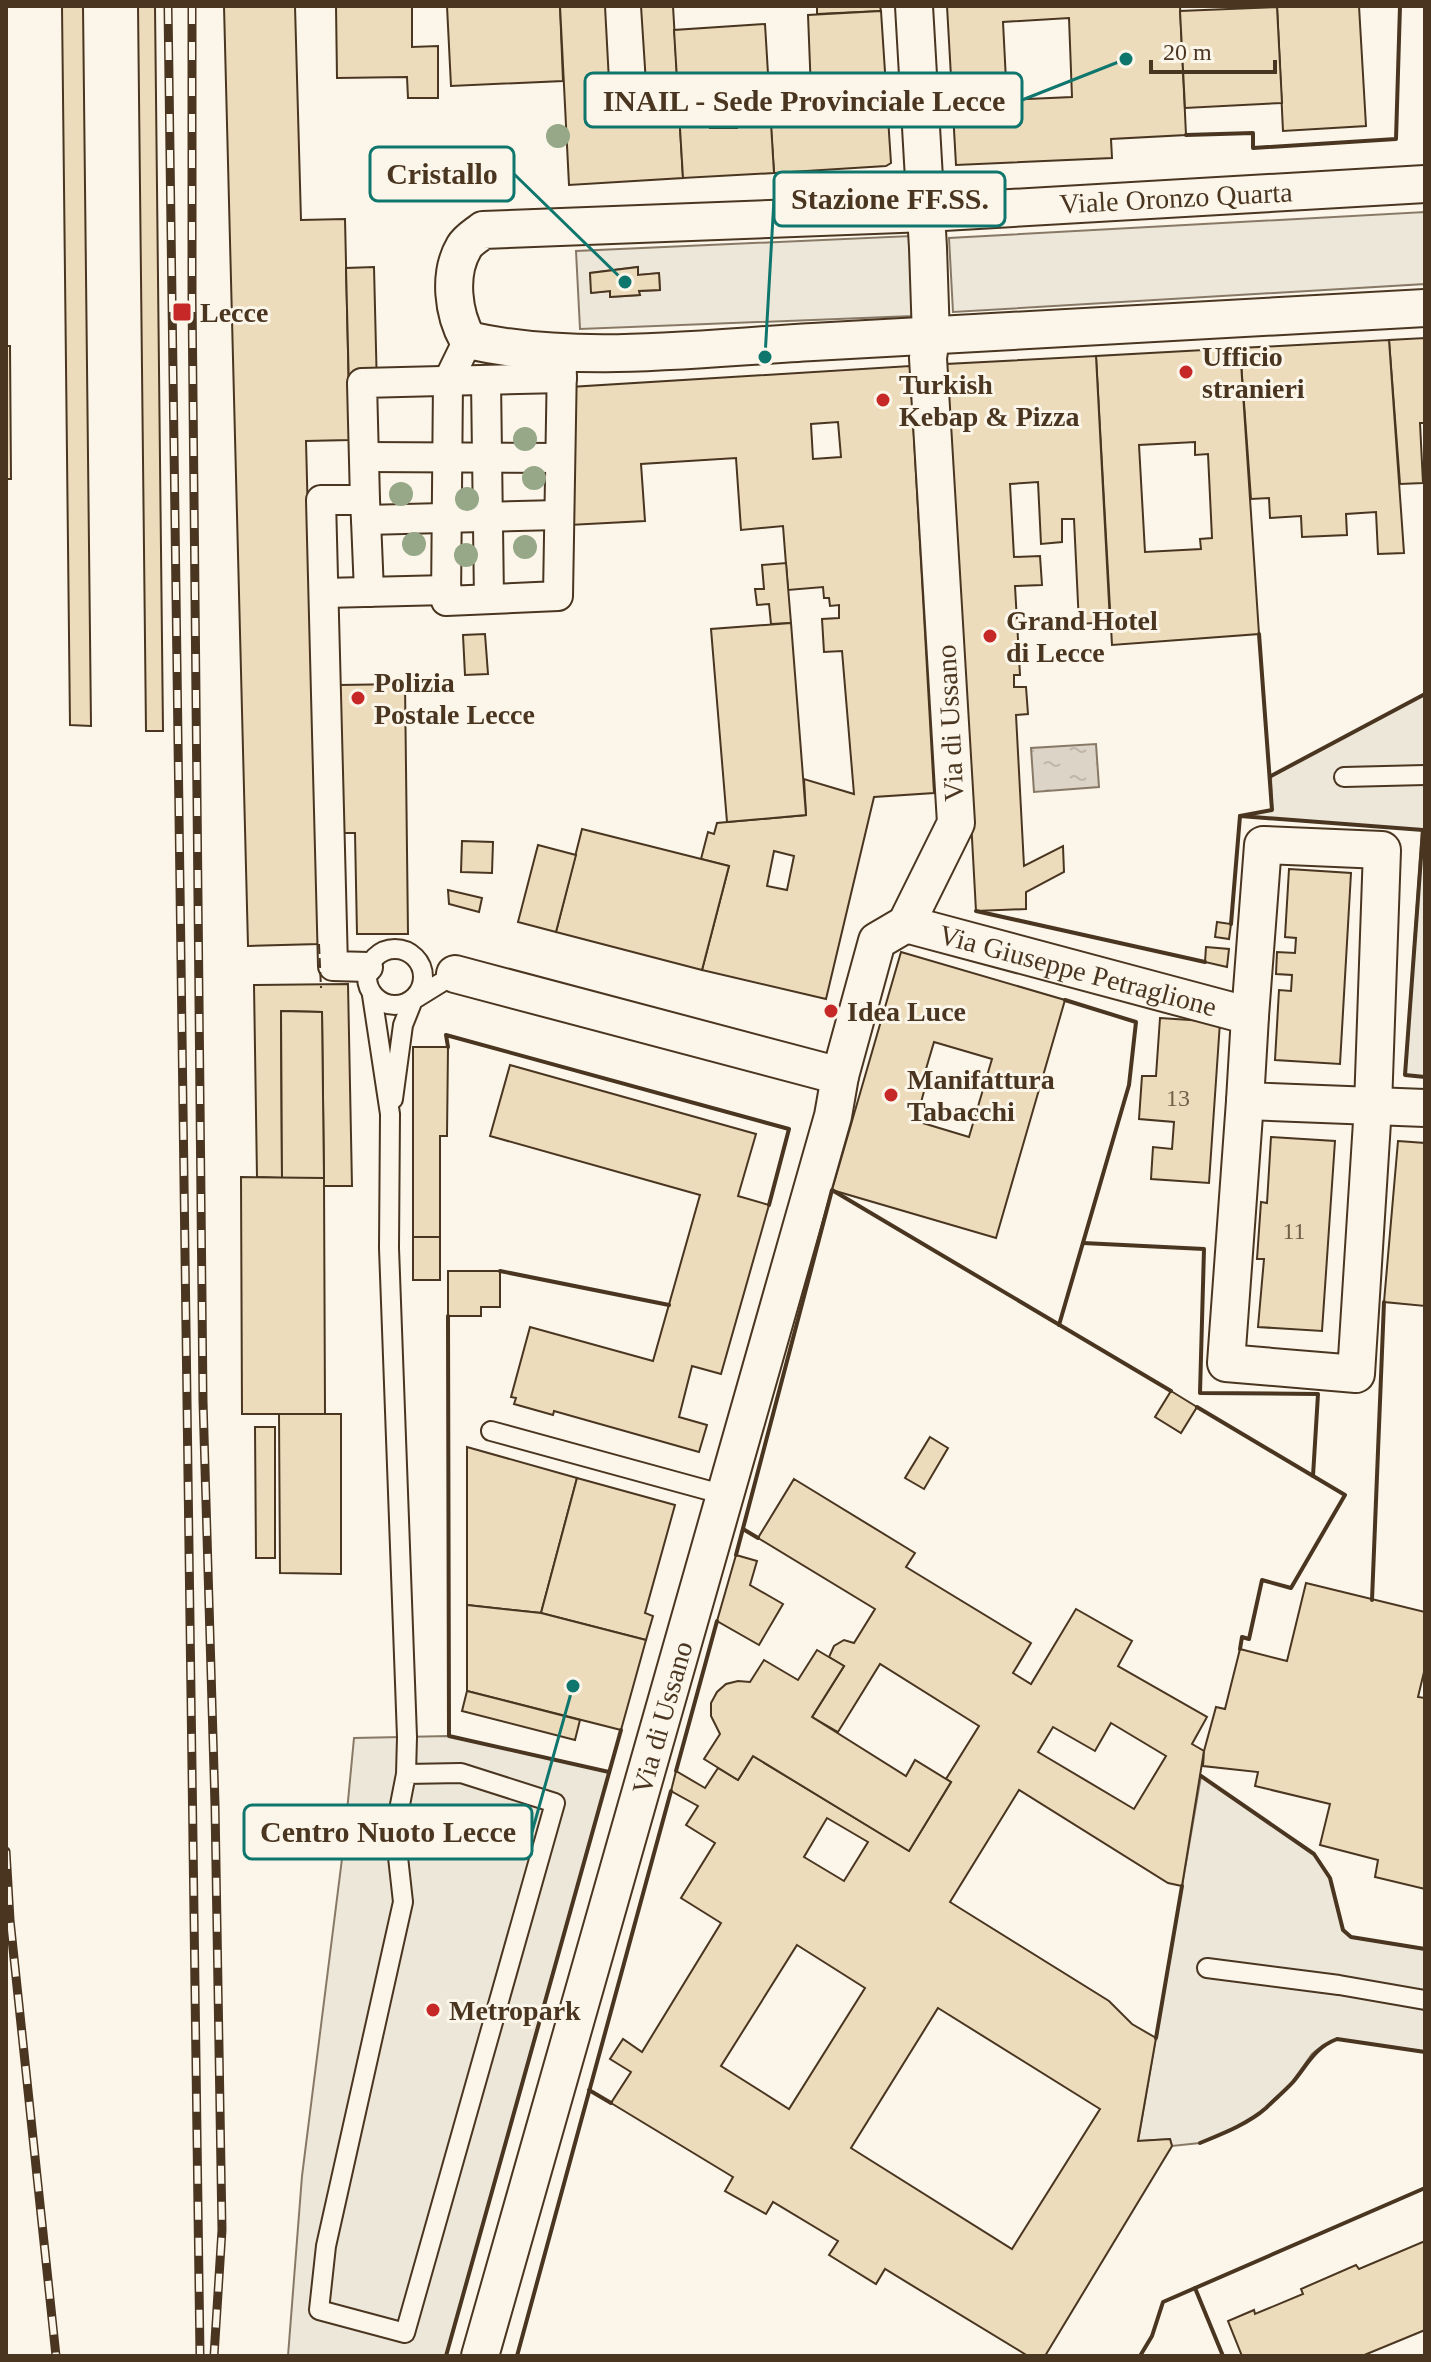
<svg xmlns="http://www.w3.org/2000/svg" width="1431" height="2362" viewBox="0 0 1431 2362" font-family="Georgia,serif">
<style>
.parking{fill:#ede7d9;stroke:#887966;stroke-width:2;fill-rule:evenodd}
.water{fill:url(#water-ripples);stroke:#887966;stroke-width:2}
.building{fill:#ecdcbc;stroke:#4a3520;stroke-width:2;fill-rule:evenodd}
.lines{fill:none;stroke-linecap:round;stroke-linejoin:round}
.service-casing{stroke:#4a3520;stroke-width:22}
.pedestrian-casing{stroke:#4a3520;stroke-width:32}
.minor-casing{stroke:#4a3520;stroke-width:40}
.service{stroke:#fbf6e9;stroke-width:18}
.pedestrian{stroke:#fbf6e9;stroke-width:28}
.minor{stroke:#fbf6e9;stroke-width:36}
.rail-casing{stroke:#4a3520;stroke-width:9}
.rail{stroke:#fbf6e9;stroke-width:6;stroke-dasharray:18;stroke-linecap:butt}
.fence{stroke:#4a3520;stroke-width:2;stroke-dasharray:10 4;stroke-linecap:butt}
.wall{stroke:#4a3520;stroke-width:4}
.tree{fill:#96a887}
.poi-dot{fill:#c62828;stroke:#fbf6e9;stroke-width:3}
.labels{text-anchor:middle;dominant-baseline:central;stroke-width:6;stroke-linejoin:round;paint-order:stroke}
.number-label{font-size:24px;fill:#725f47}
.street-label{font-size:28px;fill:#4a3520;stroke:#fbf6e9}
.poi-label{font-size:28px;font-weight:bold;fill:#4a3520;stroke:#fbf6e9;text-anchor:start}
.leader{fill:none;stroke:#0f766e;stroke-width:3}
.callout-dot{fill:#0f766e;stroke:#fbf6e9;stroke-width:3}
.callout{fill:#fbf6e9;stroke:#0f766e;stroke-width:3}
.callout-label{font-size:30px;text-anchor:middle;font-weight:bold;fill:#4a3520}
</style>
<defs>
<pattern id="water-ripples" width="26" height="14" patternUnits="userSpaceOnUse" patternTransform="scale(2)"><rect width="26" height="14" fill="#dcd4c6"/><path d="M2 4q2-2 4 0t4 0M15 11q2-2 4 0t4 0" fill="none" stroke="#beb7aa"/></pattern>
</defs>
<rect width="100%" height="100%" fill="#fbf6e9"/>
<g class="parking">
<path d="M1425,212v72l-472,28 -4,-74z"/>
<path d="M911,236l2,80 -333,13 -4,-78zM637,267l1,8 21,-2 1,17 -21,1v4l-28,2 -1,-6 -18,2 -2,-20z"/>
<path d="M1425,694v383l-20,-2 17,-245 -182,-14 32,-6 -1,-34z"/>
<path d="M449,1736l160,36 -163,584h-158l14,-180 42,-333 10,-105z"/>
<path d="M1201,1776l113,78 16,24 13,52 8,7 74,12v103l-88,-13 -14,6 -11,9 -19,27 -31,30 -35,21 -27,11 -28,3 -2,-7 -32,2z"/>
</g>
<path class="water" d="M1096,744l3,43 -65,5 -3,-44z"/>
<g class="building">
<path d="M62,6h21l8,720 -21,-1z"/>
<path d="M138,6h17l8,725h-17z"/>
<path d="M224,6h71l6,214 44,-1 5,221 -44,1 13,503 -71,2z"/>
<path d="M336,6h76v41l26,-1v52h-30l-1,-21 -70,1z"/>
<path d="M447,6h113l3,75 -112,5z"/>
<path d="M560,6h45l5,94 37,-1 -6,-93h32l10,172 -114,7z"/>
<path d="M817,6h63l1,5 -64,3z"/>
<path d="M947,6h233l6,129 -75,4 1,19 -156,7zM1069,18l3,79 -65,3 -4,-78z"/>
<path d="M1359,6l7,120 -83,5 -6,-125z"/>
<path d="M1277,7l5,96 -97,5 -5,-97z"/>
<path d="M881,11l10,152 -5,3 -112,7 -6,-90 32,-1 1,10 10,-1 -3,-76z"/>
<path d="M765,24l9,149 -91,5 -9,-148zM735,91l2,37h-27l-1,-36z"/>
<path d="M374,267l3,122h-28l-3,-121z"/>
<path d="M638,267v8l21,-2 1,17 -21,1 1,4 -30,2v-6l-19,2 -1,-20z"/>
<path d="M1425,338v85h-5l3,60 -23,1 -11,-144z"/>
<path d="M1389,340l15,213 -26,1 -2,-42 -30,2 1,21 -45,2 -1,-21 -31,2 -1,-20 -18,1 -11,-151z"/>
<path d="M6,346h4l1,133h-5z"/>
<path d="M1240,348l19,286 -147,11 -16,-289zM1195,442v13l13,-1 4,84 -12,1 1,10 -56,3 -6,-107z"/>
<path d="M1096,356l14,266 -31,2 -5,-105h-12v23l-21,2 -3,-62 -28,2 4,73 26,-1 2,29 -27,1 5,89h-6v12h12l2,27 -12,1 8,151 39,-20 1,26 -38,20v17l-50,2 -30,-547z"/>
<path d="M910,366l24,427 -60,4 -48,202 -124,-29 27,-104 -28,-7 7,-27 6,2 3,-11 89,-8 -2,-36 50,15 -12,-143 -18,1 -2,-33 17,-1v-13l-9,1 -1,-8h-5l-1,-11 -35,3 -5,-64 -42,4 -5,-72 -95,6 4,57 -76,4 1,-138zM838,422l3,35 -28,2 -2,-35zM774,851l20,5 -7,34 -20,-4z"/>
<path d="M786,563l5,60 -20,1 -2,-20 -12,1 -2,-16h9l-2,-24z"/>
<path d="M791,623l15,192 -79,7 -16,-193z"/>
<path d="M485,634l3,40 -23,1 -2,-40z"/>
<path d="M405,684l3,250h-51l-2,-101h-14l-2,-148z"/>
<path d="M582,829l147,37 -27,104 -146,-38z"/>
<path d="M462,841l31,1 -1,31 -31,-1z"/>
<path d="M538,845l38,10 -20,77 -38,-10z"/>
<path d="M1289,869l62,4 -11,191 -65,-4 4,-70 12,1 1,-16 -16,-1 1,-22 18,1 1,-15 -11,-1z"/>
<path d="M448,890l34,8 -3,14 -30,-8z"/>
<path d="M1217,922l14,2 -2,15 -14,-2z"/>
<path d="M1206,947l23,2 -2,18 -22,-5z"/>
<path d="M901,952l164,48 -69,238 -164,-48zM934,1042l58,17 -23,78 -53,-16 14,-52h-4z"/>
<path d="M348,984l4,202h-28l-2,-174 -41,-1 1,167 -25,-1 -3,-192z"/>
<path d="M281,1011l41,1 2,166h-42z"/>
<path d="M1160,1018l60,4 -11,161 -58,-4 2,-32 19,2 2,-27 -35,-3 3,-43h14z"/>
<path d="M413,1047h35l-1,89h-7v101h-27z"/>
<path d="M510,1065l246,69 -18,62 31,9 -48,169 -29,-8 -13,51 28,8 -8,27 -145,-41 -1,4 -39,-11 2,-6 -5,-1 19,-70 123,34 47,-166 -210,-59z"/>
<path d="M1271,1137l64,4 -13,190 -64,-4 6,-68h-7l4,-57 6,1z"/>
<path d="M1398,1141l27,2v163l-41,-4z"/>
<path d="M241,1177l83,1 1,236h-83z"/>
<rect x="413" y="1237" width="27" height="43"/>
<path d="M448,1271h52v36h-19v9h-33z"/>
<path d="M1171,1391l26,16 -16,26 -26,-16z"/>
<path d="M279,1414h62v160l-61,-1z"/>
<path d="M255,1427h20v131h-19z"/>
<path d="M930,1437l18,11 -24,41 -19,-11z"/>
<path d="M467,1447l110,31 -36,135 -74,-8z"/>
<path d="M577,1478l98,27 -30,108 8,3 -7,24 -105,-27z"/>
<path d="M794,1479l121,74 -9,14 125,76 -18,30 18,11 45,-75 56,32 -14,25 89,51 -15,27 12,7 -22,135 -14,-3 -149,-93 -69,112 159,99 23,23 24,14 -18,103 32,-2 2,7 -127,210h-17l-143,-87 -9,15 -47,-29 9,-14 -65,-39 -7,12 -41,-23 8,-14 -122,-74 20,-31 -21,-13 13,-20 19,13 79,-129 -40,-25 34,-55 -29,-18 12,-19 -27,-15 5,-20 29,17 13,-20 20,12 15,-24 156,95 42,-69 -5,-3 33,-53 -99,-62 -42,68 -26,-15 32,-51 -15,-9 5,-11 10,-6 10,3 21,-34 -117,-71zM1111,1723l55,33 -32,53 -96,-57 15,-25 42,24zM827,1818l41,24 -24,39 -40,-24zM797,1945l68,43 -76,121 -68,-43zM938,2008l162,101 -88,140 -161,-101z"/>
<path d="M736,1555l21,6 -7,24 33,19 -24,41 -42,-24z"/>
<path d="M1306,1583l119,29v56l-7,29 7,1v191l-50,-12 3,-17 -58,-15 10,-41 -75,-18 3,-14 -55,-6 1,-15 12,-44 9,2 15,-60 47,12z"/>
<path d="M467,1605l74,8 105,27 -25,90 -154,-39z"/>
<path d="M817,1650l27,16 -32,51 94,59 9,-16 36,22 -42,69 -156,-95 -15,24 -34,-21 16,-25 -9,-18v-13l6,-11 9,-8 12,-3 12,1 14,-22 34,20z"/>
<path d="M467,1691l113,29 -5,20 -113,-29z"/>
<path d="M1425,2241v89l-63,26h-120l-14,-35 26,-11 1,4 48,-20 -2,-5 55,-24 3,4z"/>
</g>
<g class="lines">
<defs>
<g id="service">
<path d="M1344,777l81,-2"/>
<circle cx="395" cy="977" r="28"/>
<path d="M372,995l18,119 -1,134 18,489 -1,37 -11,56 8,72 -77,344 -7,64 86,23 150,-530 -94,-30 -55,1"/>
<path d="M393,1099l10,-74 10,-25 42,-26"/>
<path d="M491,1431l234,64"/>
<path d="M1207,1968l132,17 86,15"/>
</g>
<g id="pedestrian">
<path d="M468,340l-20,41 -2,220 112,-5 4,-235"/>
<path d="M486,381l3,218"/>
<path d="M365,457l195,1"/>
<path d="M365,500l1,20 193,-5"/>
<path d="M366,520l3,72"/>
<path d="M324,593l123,-3"/>
<path d="M368,967l-35,-1 -12,-466h44l-3,-117 200,-5"/>
</g>
<g id="minor">
<path d="M1425,184l-499,29 -443,17c-6,5 -15,10 -19,17 -16,27 -11,67 4,93 108,25 234,8 345,2 204,-10 408,-22 612,-34"/>
<path id="s1" d="M906,924l344,92 -5,85 180,7"/>
<path d="M455,974l385,102"/>
<path d="M1245,1101l-19,262 130,11 17,-268 9,-256 -119,-5 -13,171"/>
<path id="s2" d="M480,2356l353,-1240 7,-40 37,-135 29,-17 50,-101 -28,-465 3,-21 -3,-89 -14,-242"/>
</g>
</defs>
<use href="#service" class="service-casing"/>
<use href="#pedestrian" class="pedestrian-casing"/>
<use href="#minor" class="minor-casing"/>
<use href="#service" class="service"/>
<use href="#pedestrian" class="pedestrian"/>
<use href="#minor" class="minor"/>
<defs>
<g id="rail">
<path d="M168,6l32,2350"/>
<path d="M192,6v290l11,1105 12,404 7,425 -8,126"/>
<path d="M6,1851l4,69 46,436"/>
</g>
</defs>
<use href="#rail" class="rail-casing"/>
<use href="#rail" class="rail"/>
<path class="fence" d="M319,944l2,44"/>
<g class="wall">
<path d="M1186,135l67,-2v15l143,-9 4,-133"/>
<path d="M1271,776l154,-82"/>
<path d="M1240,816l183,14 -18,245 20,2"/>
<path d="M976,911l229,51"/>
<path d="M1231,924l9,-108 32,-6 -13,-176"/>
<path d="M448,1047l-2,-12 343,94 -20,76"/>
<path d="M1083,1243l121,6 -4,144 118,1 -5,82"/>
<path d="M500,1271l169,34"/>
<path d="M448,1316l1,420 160,36"/>
<path d="M1059,1325l70,-240 7,-63 -71,-22"/>
<path d="M1197,1407l148,88 -54,93 -29,-8 -13,59 -7,-2 -2,12"/>
<path d="M743,1529l15,9"/>
<path d="M736,1555l96,-365 339,201"/>
<path d="M1372,1600l12,-298"/>
<path d="M676,1771l41,-150"/>
<path d="M1201,1776l113,78 16,24 13,52 8,7 74,12"/>
<path d="M1156,2038l26,-152"/>
<path d="M589,2090l22,13"/>
<path d="M1200,2143c22,-9 48,-19 66,-35 9,-9 19,-17 27,-26 15,-18 21,-34 44,-43l88,13"/>
<path d="M1195,2288l28,68"/>
<path d="M446,2356l175,-626"/>
<path d="M517,2356l154,-565"/>
<path d="M1140,2356l12,-20 11,-34 262,-114"/>
</g>
</g>
<g class="tree">
<circle cx="558" cy="136" r="12"/>
<circle cx="525" cy="439" r="12"/>
<circle cx="534" cy="478" r="12"/>
<circle cx="401" cy="494" r="12"/>
<circle cx="467" cy="499" r="12"/>
<circle cx="414" cy="544" r="12"/>
<circle cx="525" cy="547" r="12"/>
<circle cx="466" cy="555" r="12"/>
</g>
<g class="poi-dot">
<rect x="172" y="302" width="20" height="20" rx="4"/>
<circle cx="1186" cy="372" r="8"/>
<circle cx="883" cy="400" r="8"/>
<circle cx="990" cy="636" r="8"/>
<circle cx="358" cy="698" r="8"/>
<circle cx="831" cy="1011" r="8"/>
<circle cx="891" cy="1095" r="8"/>
<circle cx="433" cy="2010" r="8"/>
</g>
<g class="labels">
<g class="number-label">
<text x="1178" y="1098">13</text>
<text x="1294" y="1231">11</text>
</g>
<g class="street-label">
<text transform="translate(1176 198) rotate(-3)">Viale Oronzo Quarta</text>
<text transform="translate(950 723) rotate(-93)">Via di Ussano</text>
<text stroke="none"><textPath href="#s1" startOffset="178">Via Giuseppe Petraglione</textPath></text>
<text stroke="none"><textPath href="#s2" startOffset="664">Via di Ussano</textPath></text>
</g>
<g class="poi-label">
<text x="200" y="312">Lecce</text>
<text x="1202" y="356">Ufficio<tspan x="1202" dy="32">stranieri</tspan></text>
<text x="899" y="384">Turkish<tspan x="899" dy="32">Kebap &amp; Pizza</tspan></text>
<text x="1006" y="620">Grand Hotel<tspan x="1006" dy="32">di Lecce</tspan></text>
<text x="374" y="682">Polizia<tspan x="374" dy="32">Postale Lecce</tspan></text>
<text x="847" y="1011">Idea Luce</text>
<text x="907" y="1079">Manifattura<tspan x="907" dy="32">Tabacchi</tspan></text>
<text x="449" y="2010">Metropark</text>
</g>
</g>
<path class="leader" d="M1126 59L1022 100M625 282L514 174M765 357L774 199M573 1686L532 1832"/>
<g class="callout-dot">
<circle cx="1126" cy="59" r="8"/>
<circle cx="625" cy="282" r="8"/>
<circle cx="765" cy="357" r="8"/>
<circle cx="573" cy="1686" r="8"/>
</g>
<g class="callout">
<rect x="585" y="73" width="437" height="54" rx="8"/>
<rect x="370" y="147" width="144" height="54" rx="8"/>
<rect x="774" y="172" width="231" height="54" rx="8"/>
<rect x="244" y="1805" width="288" height="54" rx="8"/>
</g>
<g class="callout-label">
<text x="804" y="111">INAIL - Sede Provinciale Lecce</text>
<text x="442" y="184">Cristallo</text>
<text x="890" y="209">Stazione FF.SS.</text>
<text x="388" y="1842">Centro Nuoto Lecce</text>
</g>
<rect width="1431" height="2362" fill="none" stroke="#4a3520" stroke-width="16"/>
<path d="M1151 60v12h124v-12" fill="none" stroke="#4a3520" stroke-width="4"/>
<text x="1163" y="60" font-size="24" fill="#4a3520" stroke="#fbf6e9" stroke-width="6" paint-order="stroke">20 m</text>
</svg>
